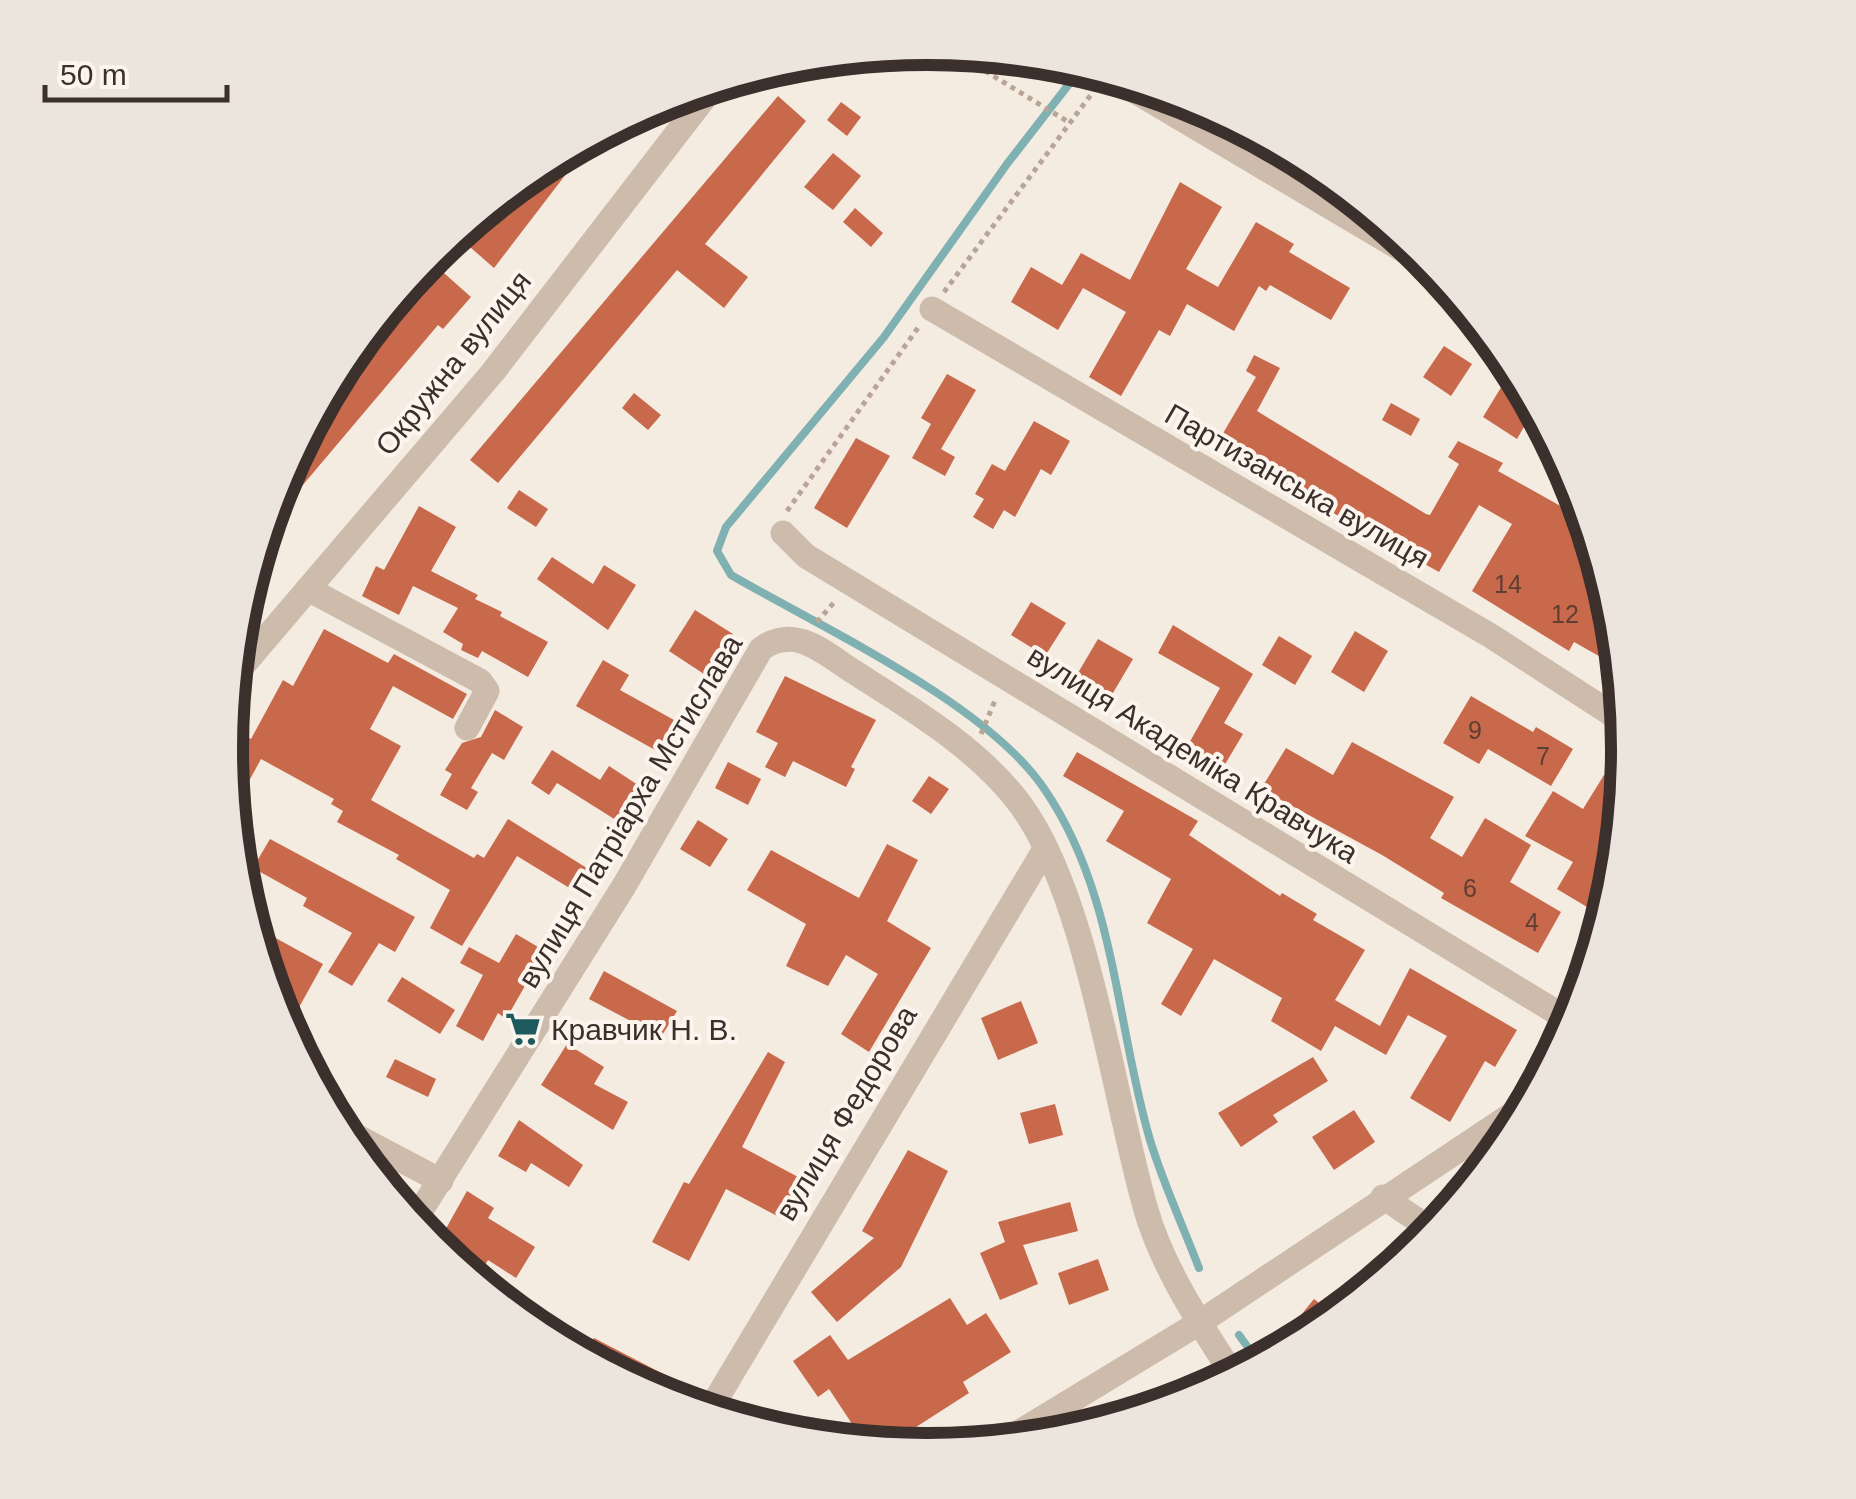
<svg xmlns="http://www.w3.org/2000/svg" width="1856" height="1499" viewBox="0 0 1856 1499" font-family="Helvetica,sans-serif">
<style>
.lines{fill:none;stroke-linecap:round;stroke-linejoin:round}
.stream{stroke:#7fb0b2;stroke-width:8}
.building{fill:#c8694b}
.path{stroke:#b9a596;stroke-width:5;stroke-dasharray:5 5;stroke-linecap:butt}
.street{stroke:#cdbbac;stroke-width:25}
.labels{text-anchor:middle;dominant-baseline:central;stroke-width:8;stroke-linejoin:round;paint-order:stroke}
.number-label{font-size:25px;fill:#5e3e33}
.street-label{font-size:30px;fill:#3b302b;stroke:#fbf5ee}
.poi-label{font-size:30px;fill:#3b302b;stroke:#fbf5ee;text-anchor:start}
.rim{fill:none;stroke:#3b302b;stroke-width:12}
</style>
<rect width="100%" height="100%" fill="#f4ebe1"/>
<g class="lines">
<g class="stream">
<path d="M1083,66l-76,98 -123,173 -158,190 -9,24 14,24c91,53 253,127 312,212 73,105 72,234 107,353 13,43 33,86 49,128"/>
<path d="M1239,1335l21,29"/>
</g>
</g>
<g class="building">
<path d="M778,96l28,25 -101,123 43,33 -24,31 -47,-38 -179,213 -28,-23z"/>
<path d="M841,102l20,15 -14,19 -20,-16z"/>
<path d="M596,135l-102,133 -31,-27 42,-48 33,-27z"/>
<path d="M833,153l28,23 -28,34 -29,-23z"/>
<path d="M1180,182l42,25 -36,62 32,18 38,-65 38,22 -5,8 61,36 -19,32 -61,-35 -4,6 -7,-5 -25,45 -47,-27 -17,32 -11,-6 -38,66 -32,-19 37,-65 -43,-24 -25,42 -47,-28 20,-35 31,18 19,-32 49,27z"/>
<path d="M855,208l28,25 -12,14 -28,-25z"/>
<path d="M436,266l35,31 -28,32 -5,-4 -174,206 16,-51 54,-102z"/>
<path d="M1444,346l28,18 -21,32 -28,-19z"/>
<path d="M1254,355l26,13 -23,43 169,103 4,1 29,-51 -11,-7 10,-16 45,22 -5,8 91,51 28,91 5,56 -48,-27 -5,9 -97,-60 40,-67 -33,-19 -40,67 -224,-125 41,-70 -10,-6z"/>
<path d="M947,374l29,16 -35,59 14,8 -10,19 -33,-18 19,-34 -10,-6z"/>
<path d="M1508,376l18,10 10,20 -19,33 -34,-22z"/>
<path d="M634,393l27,22 -13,15 -26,-22z"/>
<path d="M1391,403l29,16 -9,17 -29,-16z"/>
<path d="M1034,421l36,20 -19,34 -10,-6 -26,48 -11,-7 -11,19 -20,-12 11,-18 -9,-5 17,-30 13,7z"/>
<path d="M856,438l34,18 -43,72 -33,-20z"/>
<path d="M519,490l29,19 -12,18 -29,-19z"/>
<path d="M419,506l37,21 -25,44 47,24 -3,4 27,13 -2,4 48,26 -20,35 -46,-26 -4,7 -17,-8 2,-6 -20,-12 15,-24 -45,-22 -14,29 -37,-19 14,-30 8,4z"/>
<path d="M552,557l41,27 11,-19 32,20 -28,45 -71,-51z"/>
<path d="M1031,602l35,21 -21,33 -34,-21z"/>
<path d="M695,610l38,24 -26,42 -38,-25z"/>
<path d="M1173,625l80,49 -29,49 19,11 -19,32 -36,-21 32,-57 -62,-35z"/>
<path d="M324,629l64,34 6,-9 73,40 -14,25 -60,-33 -23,43 31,17 -30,54 103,58 3,-4 7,4 24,-39 82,51 -14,22 -59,-36 -55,90 -32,-18 20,-38 -54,-31 3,-4 -62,-33 6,-11 -12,-7 3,-5 -73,-40 -12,22 -21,-11 -2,-22 10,-18 15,9 32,-59 10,6z"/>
<path d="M1355,631l33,20 -24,41 -33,-20z"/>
<path d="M1279,636l33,20 -17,29 -33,-20z"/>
<path d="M1098,639l35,20 -23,39 -35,-20z"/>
<path d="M603,660l26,15 -9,15 54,30 -17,31 -81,-45z"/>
<path d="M785,676l91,44 -25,47 4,2 -9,18 -53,-26 -8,16 -20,-10 13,-24 -22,-11z"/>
<path d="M1471,696l62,36 3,-5 37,22 -22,37 -63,-37 -9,15 -36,-21z"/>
<path d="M495,710l28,17 -19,33 -12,-7 -21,35 7,4 -11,18 -27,-15 12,-21 -7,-4 17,-27 19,-6z"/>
<path d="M1352,742l102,55 -24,41 32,19 23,-39 46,27 -21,37 51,30 -23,41 -97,-55 3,-5 -62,-38 -121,-66 25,-41 47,27z"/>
<path d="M552,750l48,30 9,-14 32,21 -22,35 -62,-39 -8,12 -18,-12z"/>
<path d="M1077,752l121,69 -9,14 91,61 2,-3 35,21 -4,6 52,30 -30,50 45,26 30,-58 107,62 -22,37 -10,-6 -35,61 -40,-24 37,-62 -39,-21 -22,40 -51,-29 -14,25 -50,-30 11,-23 -68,-39 -33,57 -20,-12 32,-55 -46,-26 24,-44 -65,-38 18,-30 -61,-35z"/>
<path d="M728,762l33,17 -13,26 -33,-17z"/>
<path d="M1604,775l22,13 -10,99 -9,32 -50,-30 16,-27 -48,-26 28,-45 30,18z"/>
<path d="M929,776l20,13 -18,25 -19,-13z"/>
<path d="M698,820l30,19 -18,28 -30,-18z"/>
<path d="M270,839l145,78 -20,35 -16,-9 -27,43 -24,-14 24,-39 -49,-27 4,-8 -54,-30z"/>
<path d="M887,844l31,16 -31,61 44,27 -62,104 -28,-18 37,-60 -32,-19 -18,31 -42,-20 20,-42 -59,-34 24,-40 88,48z"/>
<path d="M516,934l29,17 -39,68 -8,-6 -15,28 -27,-15 27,-51 -23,-12 9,-16 30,16z"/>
<path d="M272,936l51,28 -37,67 -20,-58 7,-13 -11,-6z"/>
<path d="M604,971l73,40 -16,26 -72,-38z"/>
<path d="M402,977l53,33 -15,24 -53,-33z"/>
<path d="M1021,1001l17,42 -40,17 -17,-42z"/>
<path d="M567,1044l37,23 -10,17 34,18 -15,28 -72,-45z"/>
<path d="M768,1052l17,10 -43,85 58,31 -21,39 -53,-28 -37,72 -37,-19 32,-60 5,2z"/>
<path d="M1313,1057l15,24 -55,34 5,7 -37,25 -23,-34z"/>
<path d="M395,1059l41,20 -8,18 -42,-20z"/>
<path d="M1055,1104l8,31 -34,9 -9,-31z"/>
<path d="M1354,1110l21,32 -41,28 -22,-33z"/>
<path d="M519,1120l64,45 -14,22 -38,-24 -5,9 -28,-16z"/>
<path d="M908,1150l40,21 -47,96 -64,55 -26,-30 63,-54 -12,-7z"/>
<path d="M467,1191l27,17 -6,10 47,29 -19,31 -28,-18 -13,22 -40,-34z"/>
<path d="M1070,1202l8,29 -55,14 15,39 -38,16 -20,-47 25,-11 -7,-20z"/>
<path d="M1098,1259l11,31 -40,15 -11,-32z"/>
<path d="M950,1298l17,27 19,-12 25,39 -48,30 6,11 -84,54 -19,-2 -37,-56 -11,8 -25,-36 37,-26 18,25z"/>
<path d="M1314,1299l18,14v9l-70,41z"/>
<path d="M594,1338l79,41 -11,20 -79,-42z"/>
</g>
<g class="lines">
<g class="path">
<path d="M951,50l119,73"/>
<path d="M944,292l149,-200"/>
<path d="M787,511l133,-186"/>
<path d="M817,622l19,-22"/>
<path d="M981,734l15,-36"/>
</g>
<g class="street">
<path d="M1106,74l334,198"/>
<path d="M932,309l559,327 136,88"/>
<path d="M783,533l23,23 768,467"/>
<path d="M308,589l172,92 7,10 -20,37"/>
<path d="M233,677l260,-305 222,-288"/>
<path d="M337,1126l104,55"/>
<path d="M1383,1197l52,35"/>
<path d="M413,1223l211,-337 137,-237c34,-25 62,3 93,23 58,37 124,76 166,132 68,92 93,292 126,406 17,59 56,117 89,168"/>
<path d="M708,1413l337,-564"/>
<path d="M998,1445l201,-122 333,-222"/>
</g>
</g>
<defs>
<symbol id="supermarket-bare" viewBox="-9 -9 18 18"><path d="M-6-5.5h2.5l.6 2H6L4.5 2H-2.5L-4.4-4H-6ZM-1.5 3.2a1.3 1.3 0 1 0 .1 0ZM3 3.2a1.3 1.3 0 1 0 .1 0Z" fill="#1f5a5e" stroke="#fbf5ee" stroke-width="2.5" paint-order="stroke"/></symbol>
</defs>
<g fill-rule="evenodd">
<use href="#supermarket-bare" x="498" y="1004" width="50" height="50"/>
</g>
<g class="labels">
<g class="number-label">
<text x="1508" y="584">14</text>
<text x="1565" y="614">12</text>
<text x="1475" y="730">9</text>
<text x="1543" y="756">7</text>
<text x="1470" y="888">6</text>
<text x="1532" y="922">4</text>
</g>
<g class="street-label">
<text transform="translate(453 363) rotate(-51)">Окружна вулиця</text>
<text transform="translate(1297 486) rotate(30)">Партизанська вулиця</text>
<text transform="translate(1193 754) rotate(32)">вулиця Академіка Кравчука</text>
<text transform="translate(630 811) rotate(-59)">вулиця Патріарха Мстислава</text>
<text transform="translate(846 1113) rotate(-59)">вулиця Федорова</text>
</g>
<g class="poi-label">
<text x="551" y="1029">Кравчик Н. В.</text>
</g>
</g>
<path d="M0 0H1856V1499H0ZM243 749a684 684 0 1 1 1368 0a684 684 0 1 1-1368 0Z" fill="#ece5de" fill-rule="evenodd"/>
<path class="rim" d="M243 749a684 684 0 1 1 1368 0a684 684 0 1 1-1368 0Z"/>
<path d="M45 85v15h182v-15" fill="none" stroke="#3b302b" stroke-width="5"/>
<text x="60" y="85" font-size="30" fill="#3b302b" stroke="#fbf5ee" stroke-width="8" paint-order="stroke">50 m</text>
</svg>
